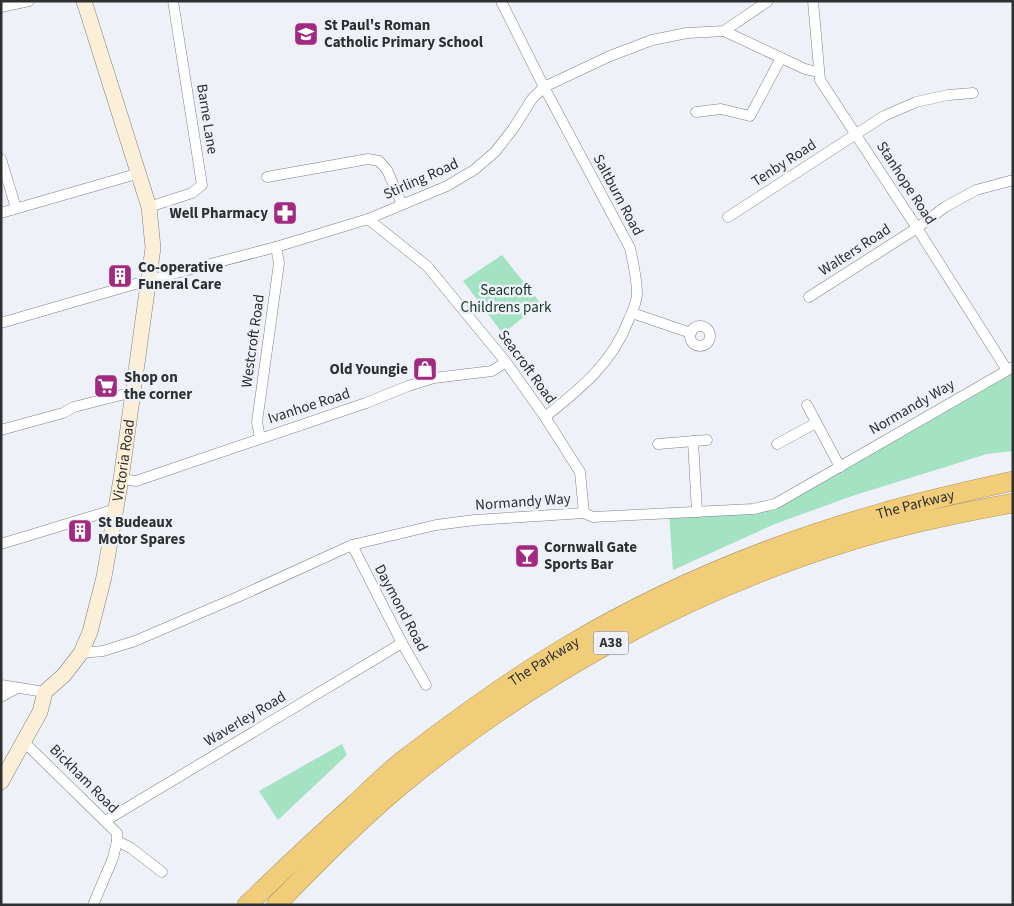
<svg xmlns="http://www.w3.org/2000/svg" width="1014" height="906" viewBox="0 0 1014 906" font-family="'Source Sans 3',sans-serif">
<style>
.green{fill:#a4e2c4}
.lines{fill:none;stroke-linecap:round;stroke-linejoin:round}
.street-casing{stroke:#7d8085;stroke-width:11}
.secondary-casing{stroke:#7d8085;stroke-width:16}
.highway-casing{stroke:#ac9660;stroke-width:20}
.street{stroke:#fff;stroke-width:10}
.secondary{stroke:#fbf0d7;stroke-width:15}
.highway{stroke:#f1cd7a;stroke-width:19}
.labels{text-anchor:middle;dominant-baseline:central;stroke-width:5;stroke-linejoin:round;paint-order:stroke}
.shield{fill:#eef1f7;stroke:#67696c;stroke-width:1}
.shield-label{font-size:14px;font-weight:bold;fill:#2d2f31}
.poi-label{font-size:15px;font-weight:bold;fill:#2d2f31;stroke:#eef1f7;text-anchor:start}
.street-label{font-size:15px;fill:#2d2f31;stroke:#eef1f7}
.park-label{font-size:15px;fill:#153628;stroke:#eef1f7}
</style>
<rect width="100%" height="100%" fill="#eef1f7"/>
<g class="green">
<path d="M502,255l40,50 -21,14 -18,15 -40,-53z"/>
<path d="M1013,367v84l-26,3 -135,42 -77,28 -102,46 -4,-57 106,-9z"/>
<path d="M342,744l5,11 -69,65 -19,-29z"/>
</g>
<g class="lines">
<defs>
<g id="street">
<path d="M501,1l43,86 86,161c3,15 7,30 7,46 0,8 -5,18 -8,25 -16,44 -49,70 -84,98"/>
<path d="M813,1l7,79 97,148 90,142"/>
<path d="M1,7l28,-6"/>
<path d="M724,31l81,38 13,3"/>
<path d="M696,112l25,-3 29,7 31,-58"/>
<path d="M1,159l15,49"/>
<path d="M267,177l101,-18 11,2 8,9 15,34"/>
<path d="M149,207l43,-14 10,-8 -29,-184"/>
<path d="M1,213l139,-40"/>
<path d="M728,217l156,-101 32,-14 32,-7 25,-2"/>
<path d="M368,219l59,47 79,96 39,55 35,55 4,41"/>
<path d="M809,297l108,-69 28,-21 31,-17 37,-10"/>
<path d="M632,313l59,20"/>
<path d="M1,323l148,-43 127,-33 92,-28 79,-33 27,-16 21,-18 18,-23 19,-30 12,-12 66,-31 42,-16 35,-7 37,-2 44,-30"/>
<circle cx="700" cy="336" r="10"/>
<path d="M807,405l33,62"/>
<path d="M1,430l62,-17 11,-6 59,-15"/>
<path d="M260,438l-3,-16 22,-159 -3,-16"/>
<path d="M693,441l4,71"/>
<path d="M658,444l49,-4"/>
<path d="M777,444l39,-21"/>
<path d="M121,479l15,2 230,-78 42,-17 26,-8 58,-7 14,-9"/>
<path d="M1,544l115,-35"/>
<path d="M352,545l50,98 24,42"/>
<path d="M81,653l22,-2 32,-10 105,-45 112,-51 84,-20 39,-5 109,-7 9,4 160,-8 22,-5 238,-137"/>
<path d="M1,685l44,7"/>
<path d="M1,697l16,-9"/>
<path d="M24,742l93,91v8l14,7 31,24"/>
<path d="M105,821l297,-178"/>
<path d="M93,905l20,-47 4,-17"/>
</g>
<g id="secondary">
<path id="s1" d="M1,782l39,-70 5,-20 19,-17 17,-22 9,-21 14,-55 17,-98 32,-231 -4,-41 -65,-206"/>
</g>
<g id="highway">
<path id="s2" d="M247,905c35,-34 71,-68 108,-101 15,-14 30,-29 46,-42 53,-41 108,-81 165,-115 97,-58 204,-102 312,-133 44,-13 90,-23 135,-33"/>
<path d="M276,905c40,-41 80,-82 124,-119 132,-109 286,-195 450,-245 53,-17 108,-28 163,-38"/>
</g>
</defs>
<use href="#street" class="street-casing"/>
<use href="#secondary" class="secondary-casing"/>
<use href="#highway" class="highway-casing"/>
<use href="#street" class="street"/>
<use href="#secondary" class="secondary"/>
<use href="#highway" class="highway"/>
</g>
<defs>
<symbol id="school-square" viewBox="-11 -11 22 22"><rect x="-9" y="-9" width="18" height="18" rx="4" fill="#a22980" stroke="#eef1f7"/><path d="M0-5L7-2L0 1L-7-2ZM-4 1L0 2.5L4 1V4Q0 6-4 4Z" fill="#fff"/></symbol>
<symbol id="pharmacy-square" viewBox="-11 -11 22 22"><rect x="-9" y="-9" width="18" height="18" rx="4" fill="#a22980" stroke="#eef1f7"/><path d="M-2-6h4v4h4v4h-4v4h-4v-4h-4v-4h4Z" fill="#fff"/></symbol>
<symbol id="building-square" viewBox="-11 -11 22 22"><rect x="-9" y="-9" width="18" height="18" rx="4" fill="#a22980" stroke="#eef1f7"/><path d="M-4-6H4V6H1V3H-1V6H-4ZM-2.5-4.3h1.7v1.8h-1.7ZM.8-4.3h1.7v1.8H.8ZM-2.5-1h1.7V.8h-1.7ZM.8-1h1.7V.8H.8Z" fill="#fff"/></symbol>
<symbol id="shop-square" viewBox="-11 -11 22 22"><rect x="-9" y="-9" width="18" height="18" rx="4" fill="#a22980" stroke="#eef1f7"/><path d="M-5-2.5h2.3a2.7 3.5 0 0 1 5.4 0H5L5.5 6h-11ZM-1.5-2.5h3a1.5 2.3 0 0 0-3 0Z" fill="#fff"/></symbol>
<symbol id="supermarket-square" viewBox="-11 -11 22 22"><rect x="-9" y="-9" width="18" height="18" rx="4" fill="#a22980" stroke="#eef1f7"/><path d="M-6-5.5h2.5l.6 2H6L4.5 2H-2.5L-4.4-4H-6ZM-1.5 3.2a1.3 1.3 0 1 0 .1 0ZM3 3.2a1.3 1.3 0 1 0 .1 0Z" fill="#fff"/></symbol>
<symbol id="bar-square" viewBox="-11 -11 22 22"><rect x="-9" y="-9" width="18" height="18" rx="4" fill="#a22980" stroke="#eef1f7"/><path d="M-6-5H6L.8 .8V4.5H3.5V6h-7V4.5H-.8V.8Z" fill="#fff"/></symbol>
</defs>
<g fill-rule="evenodd">
<use href="#school-square" x="292" y="20" width="28" height="28"/>
<use href="#pharmacy-square" x="271" y="199" width="28" height="28"/>
<use href="#building-square" x="106" y="262" width="28" height="28"/>
<use href="#shop-square" x="411" y="355" width="28" height="28"/>
<use href="#supermarket-square" x="92" y="372" width="28" height="28"/>
<use href="#building-square" x="66" y="517" width="28" height="28"/>
<use href="#bar-square" x="513" y="542" width="28" height="28"/>
</g>
<g class="labels">
<rect class="shield" x="593.5" y="631.5" width="35" height="23" rx="4"/>
<g class="shield-label">
<text x="611" y="643">A38</text>
</g>
<g class="poi-label">
<text x="324" y="25">St Paul's Roman<tspan x="324" dy="17">Catholic Primary School</tspan></text>
<text x="268" y="213" text-anchor="end">Well Pharmacy</text>
<text x="138" y="267">Co-operative<tspan x="138" dy="17">Funeral Care</tspan></text>
<text x="408" y="369" text-anchor="end">Old Youngie</text>
<text x="124" y="377">Shop on<tspan x="124" dy="17">the corner</tspan></text>
<text x="98" y="522">St Budeaux<tspan x="98" dy="17">Motor Spares</tspan></text>
<text x="544" y="547">Cornwall Gate<tspan x="544" dy="17">Sports Bar</tspan></text>
</g>
<g class="street-label">
<text transform="translate(207 119) rotate(81)">Barne Lane</text>
<text transform="translate(784 163) rotate(-33)">Tenby Road</text>
<text transform="translate(421 179) rotate(-24)">Stirling Road</text>
<text transform="translate(906 183) rotate(57)">Stanhope Road</text>
<text transform="translate(618 195) rotate(62)">Saltburn Road</text>
<text transform="translate(855 250) rotate(-33)">Walters Road</text>
<text transform="translate(253 341) rotate(-82)">Westcroft Road</text>
<text transform="translate(527 367) rotate(54)">Seacroft Road</text>
<text transform="translate(309 406) rotate(-18)">Ivanhoe Road</text>
<text transform="translate(912 407) rotate(-30)">Normandy Way</text>
<text stroke="none"><textPath href="#s1" startOffset="352">Victoria Road</textPath></text>
<text transform="translate(523 502) rotate(-4)">Normandy Way</text>
<text stroke="none"><textPath href="#s2" startOffset="790">The Parkway</textPath></text>
<text transform="translate(401 608) rotate(62)">Daymond Road</text>
<text stroke="none"><textPath href="#s2" startOffset="385">The Parkway</textPath></text>
<text transform="translate(245 719) rotate(-31)">Waverley Road</text>
<text transform="translate(84 779) rotate(45)">Bickham Road</text>
</g>
<g class="park-label">
<text x="506" y="290">Seacroft<tspan x="506" dy="17">Childrens park</tspan></text>
</g>
</g>
<rect width="1014" height="906" fill="none" stroke="#2d2f31" stroke-width="5"/>
</svg>
